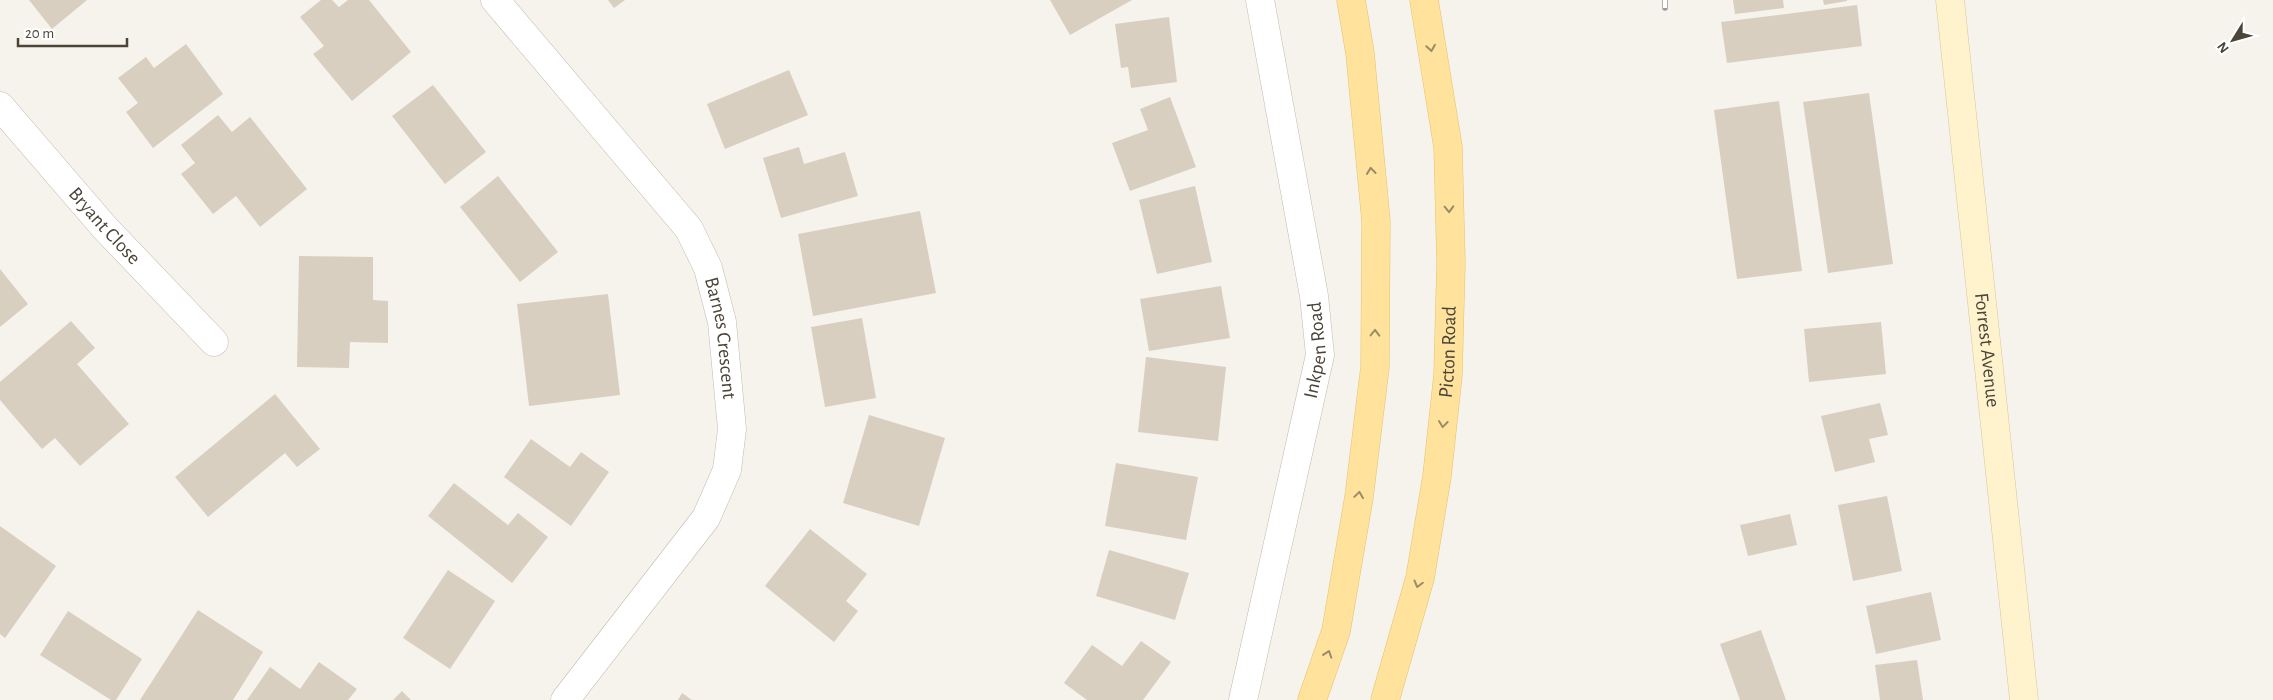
<svg xmlns="http://www.w3.org/2000/svg" width="2273" height="700" viewBox="0 0 2273 700" font-family="'Alegreya Sans',sans-serif">
<style>
.building{fill:#d8cfc1}
.lines{fill:none;stroke-linecap:round;stroke-linejoin:round}
.street-casing{stroke:#c2bbae;stroke-width:29}
.secondary-casing{stroke:#d6c79b;stroke-width:29}
.primary-casing{stroke:#e6c16a;stroke-width:29}
.street{stroke:#fff;stroke-width:28}
.secondary{stroke:#fff3cd;stroke-width:28}
.primary{stroke:#ffe39c;stroke-width:28}
.rail-casing{stroke:#9a9a9a;stroke-width:5.5}
.rail{stroke:#fff;stroke-width:4;stroke-dasharray:11;stroke-linecap:butt}
.oneway{stroke:#9c8c66}
.labels{text-anchor:middle;dominant-baseline:central;stroke-width:4.5;stroke-linejoin:round;paint-order:stroke}
.street-label{font-size:20px;fill:#4b4439;stroke:#fff}
</style>
<rect width="100%" height="100%" fill="#f6f3ec"/>
<g class="building">
<path d="M29,0h58l-35,29z"/>
<path d="M321,0h11l7,7 9,-7h21l42,52 -59,49 -39,-47 11,-8 -24,-29z"/>
<path d="M608,0h17l-11,8z"/>
<path d="M1050,0h82l-62,35z"/>
<path d="M1733,0h50l1,8 -49,6z"/>
<path d="M1823,0h24v1l-23,4z"/>
<path d="M1857,5l5,41 -135,17 -6,-41z"/>
<path d="M1169,17l8,65 -46,6 -3,-21 -7,1 -6,-44z"/>
<path d="M186,44l37,50 -70,54 -27,-36 12,-9 -20,-25 28,-21 8,11z"/>
<path d="M789,70l19,45 -83,34 -18,-45z"/>
<path d="M433,85l53,67 -41,32 -53,-68z"/>
<path d="M1869,93l24,171 -65,9 -25,-171z"/>
<path d="M1170,97l26,70 -66,24 -18,-48 36,-13 -8,-21z"/>
<path d="M1779,101l23,170 -65,8 -23,-169z"/>
<path d="M218,115l14,17 18,-15 57,72 -47,38 -24,-31 -23,18 -32,-40 14,-11 -14,-18z"/>
<path d="M799,147l5,17 41,-12 13,44 -77,22 -18,-60z"/>
<path d="M498,176l60,76 -38,30 -60,-75z"/>
<path d="M1195,186l17,76 -55,12 -18,-74z"/>
<path d="M920,211l16,82 -123,23 -15,-82z"/>
<path d="M299,256l74,1v43l15,1v42l-38,-1 -1,26 -52,-1z"/>
<path d="M0,269l28,35 -28,23z"/>
<path d="M1221,286l9,52 -81,13 -9,-52z"/>
<path d="M608,294l12,101 -91,11 -12,-102z"/>
<path d="M862,318l14,80 -51,9 -14,-80z"/>
<path d="M71,321l24,27 -18,16 52,60 -49,42 -25,-28 -13,11 -42,-49v-18z"/>
<path d="M1881,322l5,52 -77,8 -5,-53z"/>
<path d="M1146,357l80,10 -8,74 -80,-9z"/>
<path d="M275,394l45,55 -23,18 -12,-14 -77,64 -33,-40z"/>
<path d="M1880,403l8,32 -19,4 6,23 -40,10 -14,-56z"/>
<path d="M869,415l76,23 -26,88 -76,-23z"/>
<path d="M531,439l39,28 11,-15 28,20 -38,54 -67,-49z"/>
<path d="M1116,463l82,14 -12,63 -81,-14z"/>
<path d="M454,483l54,42 10,-12 30,24 -36,46 -84,-67z"/>
<path d="M1887,496l15,75 -49,10 -15,-76z"/>
<path d="M1790,514l7,31 -49,11 -8,-31z"/>
<path d="M0,526l56,40 -51,72 -5,-4z"/>
<path d="M810,529l57,45 -21,27 12,10 -24,31 -69,-56z"/>
<path d="M1109,550l80,23 -14,47 -79,-24z"/>
<path d="M448,570l47,31 -45,68 -47,-31z"/>
<path d="M1931,592l10,48 -65,14 -10,-48z"/>
<path d="M198,610l65,42 -30,48h-93z"/>
<path d="M68,611l74,48 -26,41h-5l-71,-45z"/>
<path d="M1761,630l25,70h-46l-20,-56z"/>
<path d="M1141,641l30,21 -28,38h-56l-23,-17 28,-38 30,21z"/>
<path d="M1917,660l6,40h-43l-5,-35z"/>
<path d="M319,662l38,27 -9,11h-101l23,-33 30,22z"/>
<path d="M402,691l9,9h-18z"/>
<path d="M682,693l10,7h-14z"/>
</g>
<g class="lines">
<defs>
<g id="street">
<path id="s1" d="M495,0l194,229 19,39 14,54 10,107 -5,41 -21,48 -141,182"/>
<path id="s2" d="M0,106l105,122 109,114"/>
<path id="s3" d="M1243,700l77,-345 -6,-59 -54,-296"/>
</g>
<g id="secondary">
<path id="s4" d="M1950,0l74,700"/>
</g>
<g id="primary">
<path d="M1312,700l24,-69 23,-134 16,-130 1,-146 -16,-168 -9,-53"/>
<path id="s5" d="M1385,700l35,-122 17,-102 11,-101 3,-112 -3,-116 -24,-147"/>
</g>
</defs>
<use href="#street" class="street-casing"/>
<use href="#secondary" class="secondary-casing"/>
<use href="#primary" class="primary-casing"/>
<use href="#street" class="street"/>
<use href="#secondary" class="secondary"/>
<use href="#primary" class="primary"/>
<defs>
<path id="rail" d="M1665,0v8"/>
</defs>
<use href="#rail" class="rail-casing"/>
<use href="#rail" class="rail"/>
</g>
<defs><path id="oneway-chevron" d="M-2-3.5L2.5 0L-2 3.5" fill="none" stroke-width="1.6" stroke-linecap="round" stroke-linejoin="round" transform="scale(1.25)"/></defs>
<g class="oneway">
<use href="#oneway-chevron" transform="translate(1431 48) rotate(81)"/>
<use href="#oneway-chevron" transform="translate(1371 171) rotate(-96)"/>
<use href="#oneway-chevron" transform="translate(1449 209) rotate(88)"/>
<use href="#oneway-chevron" transform="translate(1375 333) rotate(-89)"/>
<use href="#oneway-chevron" transform="translate(1443 424) rotate(97)"/>
<use href="#oneway-chevron" transform="translate(1359 495) rotate(-82)"/>
<use href="#oneway-chevron" transform="translate(1418 584) rotate(105)"/>
<use href="#oneway-chevron" transform="translate(1328 654) rotate(-71)"/>
</g>
<g class="labels">
<g class="street-label">
<text stroke="none"><textPath href="#s2" startOffset="159">Bryant Close</textPath></text>
<text stroke="none"><textPath href="#s1" startOffset="415">Barnes Crescent</textPath></text>
<text stroke="none"><textPath href="#s4" startOffset="352">Forrest Avenue</textPath></text>
<text stroke="none"><textPath href="#s3" startOffset="358">Inkpen Road</textPath></text>
<text stroke="none"><textPath href="#s5" startOffset="355">Picton Road</textPath></text>
</g>
</g>
<g transform="translate(2233 40) rotate(233)" stroke="#ffffff" stroke-width="4" paint-order="stroke">
<path d="M0-4L9 19L0 12L-9 19Z" fill="#4b4439"/>
<text y="-8" font-size="14" font-weight="bold" text-anchor="middle" fill="#4b4439">N</text>
</g>
<path d="M18 38v8h109v-8" fill="none" stroke="#4b4439" stroke-width="2.5"/>
<text x="25" y="38" font-size="15" fill="#4b4439" stroke="#ffffff" stroke-width="4" paint-order="stroke">20 m</text>
</svg>
